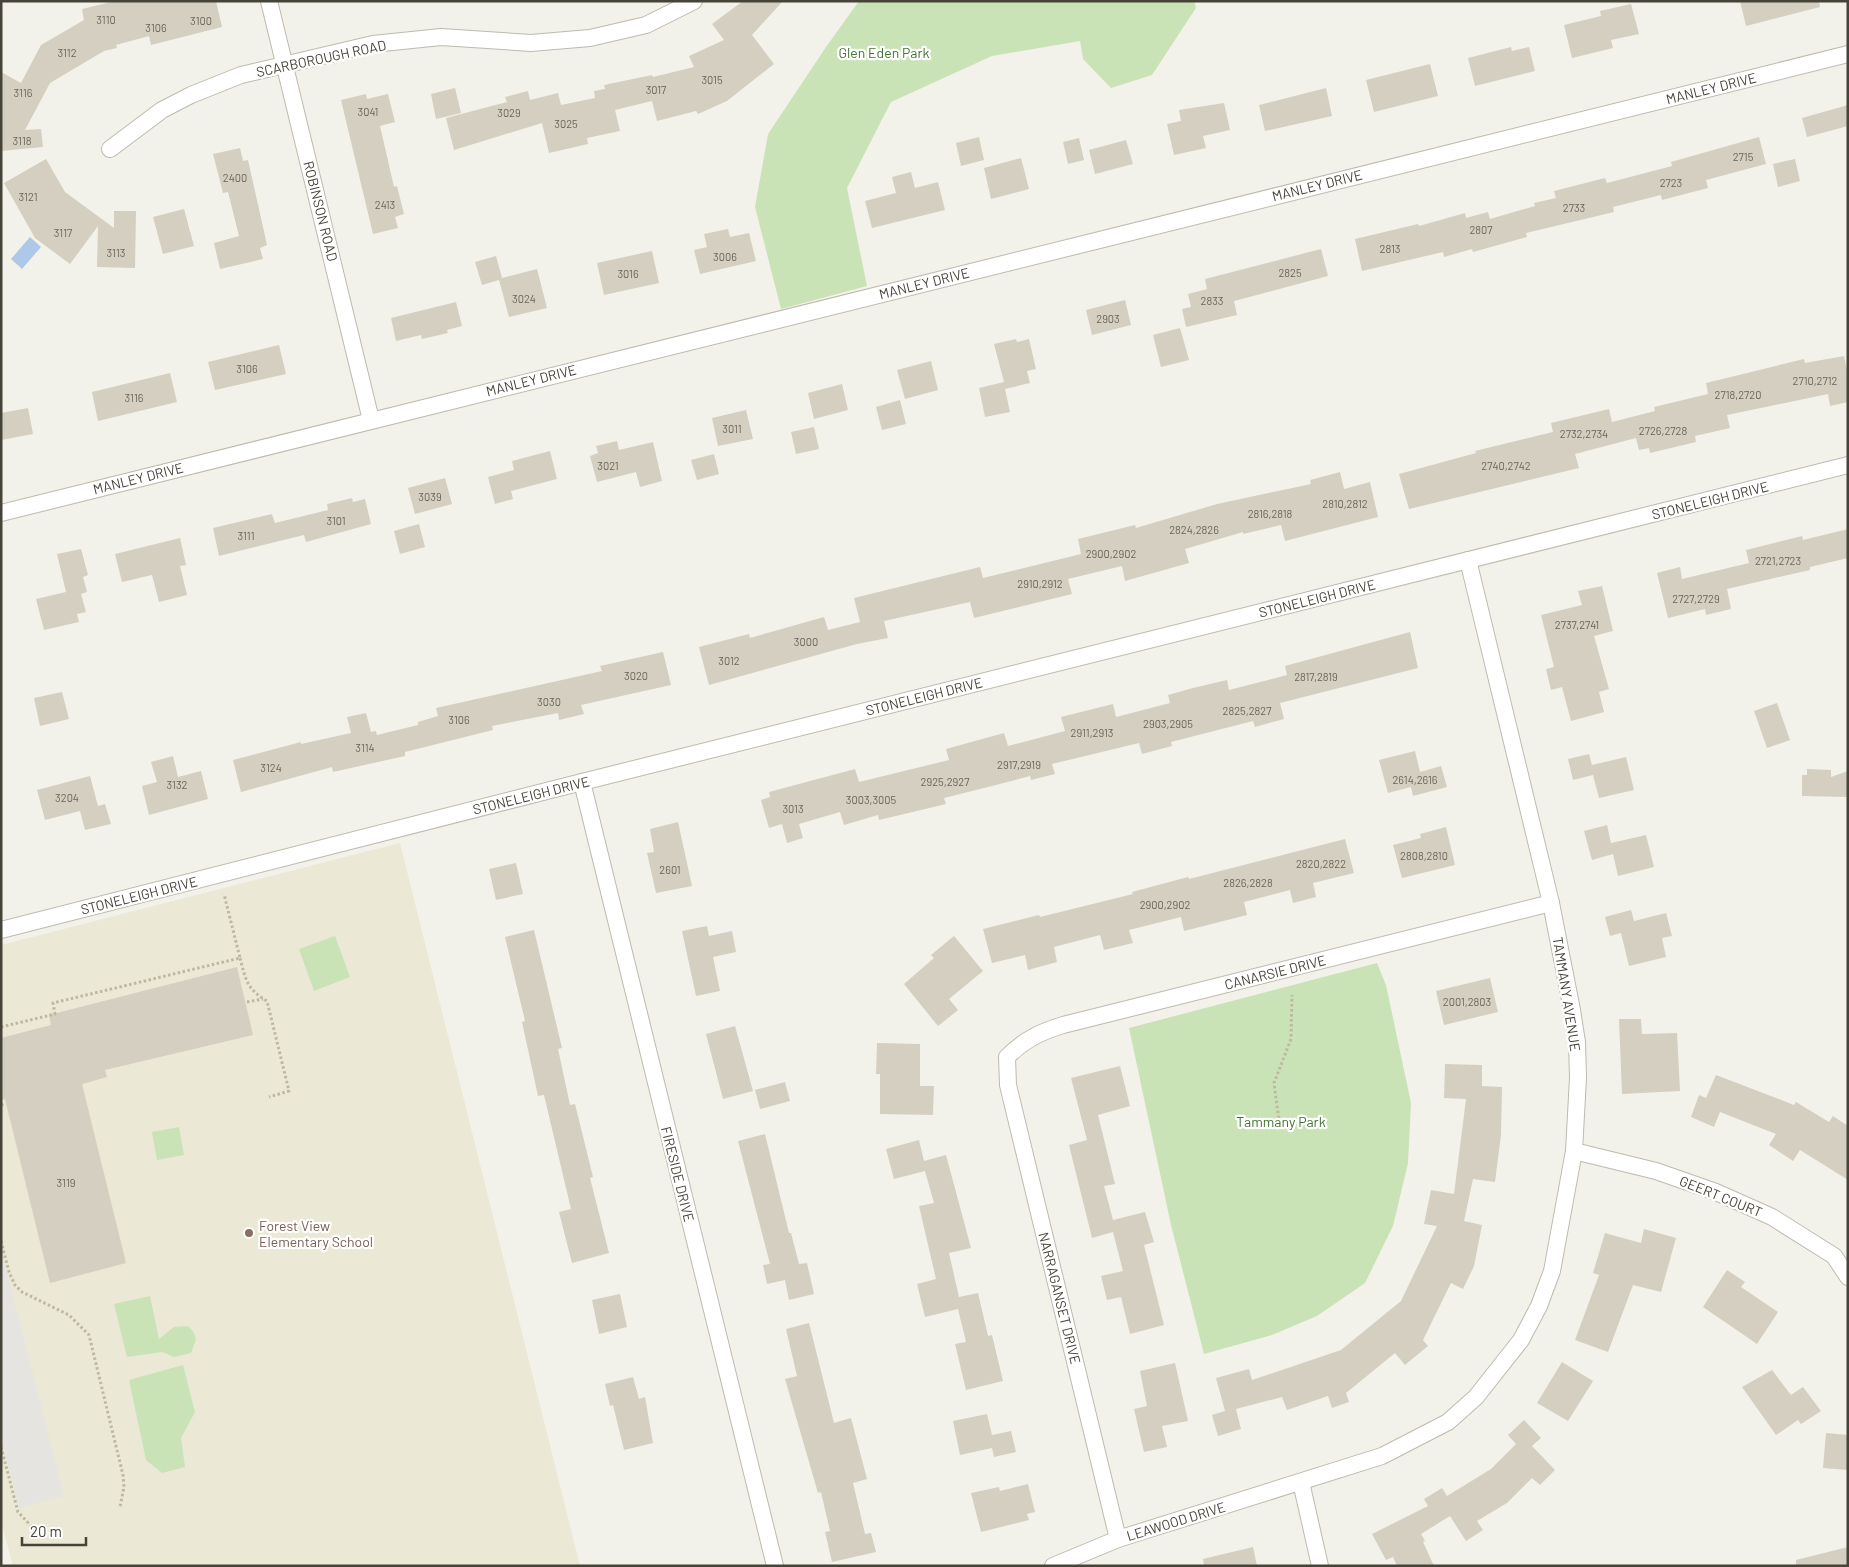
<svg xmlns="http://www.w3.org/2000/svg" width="1849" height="1567" viewBox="0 0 1849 1567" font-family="Barlow,sans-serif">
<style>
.education{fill:#ebe8d5}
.green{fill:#c9e3b7}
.parking{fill:#e5e4e1}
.water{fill:#adc8e9}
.building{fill:#d4cfc0}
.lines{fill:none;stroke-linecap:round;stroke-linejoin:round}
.street-casing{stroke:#bebaad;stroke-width:18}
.path{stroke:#beb8a0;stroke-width:3;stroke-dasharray:2.5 2.5;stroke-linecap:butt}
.street{stroke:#fff;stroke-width:16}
.education-dot{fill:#8d6e63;stroke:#fff;stroke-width:2}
.labels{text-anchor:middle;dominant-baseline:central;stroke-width:4.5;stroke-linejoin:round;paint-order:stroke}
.number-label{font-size:11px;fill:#6a665b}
.park-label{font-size:14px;fill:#417331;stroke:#fff}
.street-label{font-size:14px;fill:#464339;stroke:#fff}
.education-label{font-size:14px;fill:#785e54;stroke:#fff;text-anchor:start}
</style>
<rect width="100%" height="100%" fill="#f3f2ea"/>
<path class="education" d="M400,843l180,723h-567l-12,-45v-576z"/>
<g class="green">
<path d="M859,1h335l2,7 -44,67 -41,13 -28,-29 -3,-18 -88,15 -101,46 -44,86 20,98 -86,23 -26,-102 13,-73 58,-87z"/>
<path d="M335,936l15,41 -36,14 -15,-42z"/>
<path d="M1377,963l9,22 25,118 -3,60 -15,63 -28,57 -48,33 -45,19 -68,19 -33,-129 -42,-197z"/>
<path d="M179,1127l5,28 -27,5 -5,-28z"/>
<path d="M150,1296l9,43 15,-12 14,-1c11,11 8,14 3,27l-17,4 -12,-5 -35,5 -13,-53z"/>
<path d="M183,1365l12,47 -14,26 4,29 -23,6 -16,-13 -17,-80z"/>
</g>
<path class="parking" d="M1,1249l63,247 -45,12 -18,-70z"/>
<path class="water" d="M30,237l11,10 -19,22 -11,-10z"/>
<g class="building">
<path d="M115,1h101l6,26 -71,18 -2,-9 -33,9 1,3 -13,3 -54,32 -25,47 16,-1 2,18 -42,4v-79l20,11 20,-38 43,-25 -2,-11z"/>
<path d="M743,1h40l-31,34 22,29 -47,37 -29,13 -2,-3 -39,10 -5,-20 -37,9 5,21 -33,7 1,6 -39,9 -7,-30 -88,27 -8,-32 61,-16 -2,-5 23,-6 2,9 28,-7 3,12 34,-7 -1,-7 11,-2 -1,-4 48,-10 1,2 41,-10 -5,-11 35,-16 -12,-16z"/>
<path d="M1740,1h79l1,6 -74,19z"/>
<path d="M1631,4l8,30 -28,6 2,8 -41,10 -8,-33 37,-9 -1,-5z"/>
<path d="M1511,47l1,4 17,-4 6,24 -60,15 -7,-28z"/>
<path d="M1430,64l8,32 -64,16 -8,-32z"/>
<path d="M455,88l6,25 -25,6 -5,-25z"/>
<path d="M1326,88l6,28 -67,15 -6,-26z"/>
<path d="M366,94l1,5 21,-5 7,28 -15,4 14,61 3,-1 7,28 -9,3 3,11 -25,6 -32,-134z"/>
<path d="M1224,103l6,27 -27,6 3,12 -32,7 -7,-31 14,-3 -2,-11z"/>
<path d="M1848,105v21l-41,11 -5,-19z"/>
<path d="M979,137l5,23 -23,6 -5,-23z"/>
<path d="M1759,137l7,27 -60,16 2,8 -46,12 -1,-5 -48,12 1,5 -88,21 1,4 -54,15 -1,-3 -28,8 -1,-5 -81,19 -7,-32 63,-15 1,2 46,-13 1,5 22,-6 2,7 45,-13 -1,-3 22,-5 -2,-7 51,-13 2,5 65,-17 -1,-4z"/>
<path d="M1079,138l5,22 -16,4 -5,-22z"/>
<path d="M1126,140l7,24 -38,10 -6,-24z"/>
<path d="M240,148l3,13 5,-1 19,85 -7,3 3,11 -43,10 -6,-26 25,-7 -11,-44 -5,1 -10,-39z"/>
<path d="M1021,158l8,31 -38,10 -7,-31z"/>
<path d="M46,159l19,33 49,36v-17h22l-1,57 -38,-1 1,-41 -28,38 -35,-26 -31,-55z"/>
<path d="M1795,159l5,22 -22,6 -5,-23z"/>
<path d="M911,172l4,16 23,-6 7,28 -73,18 -7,-27 31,-8 -4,-16z"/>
<path d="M184,209l10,37 -31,8 -10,-37z"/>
<path d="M728,229l2,8 19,-4 7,28 -56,13 -6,-24 13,-3 -3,-13z"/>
<path d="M1321,249l7,27 -94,25 3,14 -51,12 -4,-18 9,-2 -3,-13 19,-5 -2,-10z"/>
<path d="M652,251l7,32 -55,12 -7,-32z"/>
<path d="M496,256l6,22 35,-9 10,39 -38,9 -10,-37 -17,5 -7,-23z"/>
<path d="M1125,300l6,25 -39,10 -6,-25z"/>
<path d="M456,302l6,24 -15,4 1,3 -26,6 -1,-4 -25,6 -5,-23z"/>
<path d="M1180,328l9,32 -28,7 -8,-32z"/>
<path d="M1016,339l1,3 12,-3 7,30 -9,2 3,12 -25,6 5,23 -25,5 -6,-29 25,-6 -10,-38z"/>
<path d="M279,345l7,29 -71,16 -7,-28z"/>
<path d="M1844,356l4,19v27l-18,4 -2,-12 -101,21 3,13 -35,8 1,6 -46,11 -1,-5 -10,2 -3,-12 -61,16 4,14 -170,41 -10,-35 77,-21 -1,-2 78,-19 -2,-9 58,-14 3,13 43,-11 -1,-4 54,-13 -2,-11 98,-24 1,4z"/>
<path d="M931,361l7,29 -33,9 -8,-29z"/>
<path d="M170,373l7,29 -79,19 -6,-29z"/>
<path d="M842,384l6,26 -34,9 -6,-26z"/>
<path d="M900,400l6,24 -24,6 -6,-23z"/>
<path d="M28,408l5,26 -32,6v-27z"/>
<path d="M746,410l7,29 -35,7 -6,-28z"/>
<path d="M814,427l5,22 -23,5 -5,-22z"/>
<path d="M617,441l2,9 34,-8 9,39 -22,6 -4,-15 -39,10 -7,-26 8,-3 -2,-7z"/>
<path d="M550,451l7,28 -46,12 2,8 -18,5 -7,-27 26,-7 -2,-9z"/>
<path d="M714,454l5,20 -22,6 -6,-20z"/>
<path d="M1340,472l4,17 26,-7 8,35 -93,24 -4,-16 -38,9v-2l-58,17 4,14 -64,18 -3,-15 -54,13 4,15 -98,24 -4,-16 -86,19 4,17 -31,6 -148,41 -10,-38 50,-13 1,4 74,-21 4,13 32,-8 -6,-24 126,-31 3,11 98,-24 -3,-15 57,-14 1,3 81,-24 94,-20 -1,-4z"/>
<path d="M445,478l7,26 -37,10 -7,-26z"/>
<path d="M352,498l1,4 12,-3 6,25 -65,18 -2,-7 -85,21 -6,-28 59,-14 3,9 53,-13 -1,-6z"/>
<path d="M419,524l6,23 -25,7 -6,-23z"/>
<path d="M1848,529v29l-38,9v3l-83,19 4,20 -25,6 -1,-6 -37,9 -11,-45 23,-6 2,12 67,-16 -3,-13 56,-14 1,4z"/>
<path d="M180,538l6,27 -6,1 7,29 -28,7 -7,-27 -30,7 -7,-28z"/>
<path d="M81,549l7,26 -5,2 4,15 -6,2 5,18 -9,2 2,8 -35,8 -8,-31 30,-7 -9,-38z"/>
<path d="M1602,586l11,45 -19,5 15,53 -10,3 5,20 -33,9 -9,-34 -11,3 -5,-21 8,-2 -13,-52 41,-10 -4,-14z"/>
<path d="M1410,632l8,36 -138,35 4,16 -29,8 -2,-6 -82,21 1,4 -30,8 -3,-11 -87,21 3,10 -24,6 -1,-4 -38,10 -48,12 2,6 -67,16 -1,-5 -34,10 -4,-13 -41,12 4,14 -16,5 -5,-19 -13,4 -8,-28 9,-3 -1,-5 86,-23 4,13 90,-22 -3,-11 58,-16 4,13 57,-15 -4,-14 52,-13 3,13 54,-14 -2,-8 25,-7 34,-8 2,10 58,-15 -2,-9z"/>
<path d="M663,652l8,33 -90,20 3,9 -25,6 -1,-7 -66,13 1,4 -88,22v4l-72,16 -1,-5 -91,25 -8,-32 68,-18v2l50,-11 -4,-16 19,-4 5,19 5,-1 1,4 41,-10v-3l20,-6 -2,-8 166,-37 -2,-5z"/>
<path d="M62,692l7,27 -29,7 -6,-28z"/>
<path d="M1777,703l13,37 -23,8 -13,-37z"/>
<path d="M1415,751l5,21 21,-6 6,21 -34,9 -2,-9 -23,6 -9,-33z"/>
<path d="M1589,754l3,11 34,-8 8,33 -35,8 -6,-23 -20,5 -5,-21z"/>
<path d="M173,756l5,21 23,-6 7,28 -59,16 -7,-29 15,-4 -6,-20z"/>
<path d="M1807,769l24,1v7l17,-6v26l-46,-1v-21h5z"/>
<path d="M90,776l8,30 7,-2 6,20 -26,6 -5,-19 -35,9 -8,-30z"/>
<path d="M678,822l14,64 -36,7 -9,-40 7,-1 -4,-23z"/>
<path d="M1607,825l4,18 35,-8 8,32 -36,9 -5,-22 -21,6 -8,-29z"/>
<path d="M1446,827l9,38 -53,13 -9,-33 28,-7 -1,-4z"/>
<path d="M1345,839l9,34 -41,10 3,14 -23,6 -3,-13 -46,12 3,13 -63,16 -3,-14 -52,13 4,13 -29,7 -4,-15 -46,12 3,15 -29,8 -3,-15 -33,8 -9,-34 56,-14 1,2 93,-23 -1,-2 56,-15 1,2z"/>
<path d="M516,863l7,31 -27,6 -7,-31z"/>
<path d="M1631,910l3,11 32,-8 6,23 -10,2 4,19 -37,9 -8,-33 -11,3 -5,-19z"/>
<path d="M707,926l2,10 23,-5 4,21 -23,5 7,34 -24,5 -14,-65z"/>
<path d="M534,930l28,118 -4,1 12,56 5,-1 18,73 -3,1 19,75 -37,10 -13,-51 12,-3 -27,-114 -6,1 -16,-74 3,-1 -20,-84z"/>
<path d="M954,936l29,35 -34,28 9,11 -20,16 -34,-42 30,-26 -3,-3z"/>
<path d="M237,967l16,68 -148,35 2,7 -25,7 44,179 -76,20 -45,-184 -4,1v-62l50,-13 -2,-10z"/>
<path d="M1490,978l8,34 -54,13 -8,-34z"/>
<path d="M1619,1019h22l1,15 35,-1 3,58 -58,3z"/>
<path d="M735,1026l18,65 -30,8 -17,-65z"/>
<path d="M877,1043l43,1v42h14l-1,29 -53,-1v-40h-4z"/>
<path d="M1445,1064l37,1v21l20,1 -1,48 -6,47 -22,-3 -9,42 18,4 -8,41 -11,23 -12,-6 -28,57 5,6 -23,19 -10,-12 -49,40 3,9 -17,6 -4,-12 -41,14 -5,-13 -46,12 5,20 -23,7 -6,-21 13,-4 -9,-33 33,-9 3,11 89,-30 60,-49 36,-75 -13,-2 7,-34 23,4 12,-95 -22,-1z"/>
<path d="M1120,1066l10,40 -32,9 17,69 -11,2 9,34 32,-8 9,30 -10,3 20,80 -34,9 -9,-37 -14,3 -6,-24 22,-5 -10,-39 -21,6 -23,-93 18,-5 -16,-62z"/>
<path d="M1716,1075l78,30 2,-3 33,20 4,-6 15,10v54l-48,-30 -7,11 -24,-16 7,-11 -56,-22 -6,15 -23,-10 8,-22 7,3z"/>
<path d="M785,1082l5,19 -30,8 -5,-19z"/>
<path d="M765,1134l24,99h2l8,31 8,-1 7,31 -25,6 -4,-20 -18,4 -4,-19 7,-1 -32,-123z"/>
<path d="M919,1140l5,21 22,-6 25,93 -22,5 10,44 19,-4 10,43 4,-1 11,46 -37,9 -11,-46 11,-2 -8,-33 -33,8 -8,-33 19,-5 -17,-73 15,-3 -9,-32 -31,8 -8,-30z"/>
<path d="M1644,1229l32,9 -15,54 -28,-7 -25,67 -33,-12 24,-65 -6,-2 12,-40 36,10z"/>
<path d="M1727,1270l18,12 -4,5 37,25 -21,32 -54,-37z"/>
<path d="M620,1294l7,33 -28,7 -7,-34z"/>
<path d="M809,1323l25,100 17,-5 16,61 -14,4 12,51 6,-1 5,19 -44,10 -7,-30 5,-1 -9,-39 -3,1 -33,-114 12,-3 -11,-47z"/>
<path d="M1562,1362l31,19 -25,40 -31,-18z"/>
<path d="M1175,1363l13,58 -26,5 5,21 -23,5 -10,-43 13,-3 -7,-35z"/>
<path d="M1772,1370l19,25 12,-8 18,24 -20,13 -3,-4 -22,15 -34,-48z"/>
<path d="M633,1377l6,22 6,-2 8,46 -29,7 -11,-45 -3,1 -5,-22z"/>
<path d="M987,1414l5,21 19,-4 5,21 -22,5 -2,-9 -32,7 -7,-34z"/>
<path d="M1524,1420l17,18 -9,8 23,24 -15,15 -8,-7 -25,25 -30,18 6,9 -17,11 -16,-25 -29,18 4,7 -2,1 11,24h-37l-4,-9 -7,3 -14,-26 56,-28 -4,-7 18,-11 5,8 44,-27 25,-25 -8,-9z"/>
<path d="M1826,1433l22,2v35l-25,-2z"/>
<path d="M1028,1484l7,28 -8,2 2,6 -48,12 -10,-39 28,-6 1,4z"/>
<path d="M1253,1547l4,19h-53l-1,-7z"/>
<path d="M1848,1547v19h-52v-6z"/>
</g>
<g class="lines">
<defs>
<g id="street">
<path d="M269,1l102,419"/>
<path d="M110,149l52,-39 29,-15 50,-20 132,-31 68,-7 90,6 59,-5 56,-13 48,-24"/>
<path d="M1,513l1847,-459"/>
<path d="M582,782l193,784"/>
<path d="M1,930l581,-148 1266,-317"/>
<path d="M1574,1151l82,20 60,21 56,25 62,39 14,21"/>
<path d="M1301,1482l19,84"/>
<path d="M1118,1539l-110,-454 -1,-28c17,-17 33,-25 56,-32l488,-122"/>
<path d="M1053,1566l65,-27 264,-83 66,-34 28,-25 45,-57 18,-34 13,-35 22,-120 4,-73 -1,-36 -5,-32 -21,-107 -83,-343"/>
</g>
</defs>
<use href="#street" class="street-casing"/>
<g class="path">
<path d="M240,958c6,23 7,31 27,43l22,90 -20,6"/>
<path d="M247,1002l16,-3"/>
<path d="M1,1027l54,-13 -2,-11 187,-45 -16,-64"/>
<path d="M1,1105l3,-1"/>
<path d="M1280,1128l-6,-45 17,-44 1,-44"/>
<path d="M1,1241l8,31 6,13 7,7 47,23 20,20 34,140 1,12 -4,20"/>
<path d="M1,1447l17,65 15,16"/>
</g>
<use href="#street" class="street"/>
</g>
<circle class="education-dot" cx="249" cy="1233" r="5"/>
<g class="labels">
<g class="number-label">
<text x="106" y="19">3110</text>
<text x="201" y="20">3100</text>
<text x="156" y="27">3106</text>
<text x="67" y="52">3112</text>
<text x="712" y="79">3015</text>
<text x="656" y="89">3017</text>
<text x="23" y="92">3116</text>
<text x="368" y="111">3041</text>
<text x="509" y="112">3029</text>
<text x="566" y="123">3025</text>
<text x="22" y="140">3118</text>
<text x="1743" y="156">2715</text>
<text x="235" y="177">2400</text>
<text x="1671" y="182">2723</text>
<text x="28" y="196">3121</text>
<text x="385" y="204">2413</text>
<text x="1574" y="207">2733</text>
<text x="1481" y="229">2807</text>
<text x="63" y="232">3117</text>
<text x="1390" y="248">2813</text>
<text x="116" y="252">3113</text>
<text x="725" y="256">3006</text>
<text x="1290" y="272">2825</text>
<text x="628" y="273">3016</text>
<text x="524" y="298">3024</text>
<text x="1212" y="300">2833</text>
<text x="1108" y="318">2903</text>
<text x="247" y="368">3106</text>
<text x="1815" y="380">2710,2712</text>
<text x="1738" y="394">2718,2720</text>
<text x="134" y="397">3116</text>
<text x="732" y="428">3011</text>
<text x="1663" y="430">2726,2728</text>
<text x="1584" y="433">2732,2734</text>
<text x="608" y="465">3021</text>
<text x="1506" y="465">2740,2742</text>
<text x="430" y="496">3039</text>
<text x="1345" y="503">2810,2812</text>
<text x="1270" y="513">2816,2818</text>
<text x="336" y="520">3101</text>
<text x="1194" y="529">2824,2826</text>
<text x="246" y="535">3111</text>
<text x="1111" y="553">2900,2902</text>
<text x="1778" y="560">2721,2723</text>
<text x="1040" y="583">2910,2912</text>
<text x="1696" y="598">2727,2729</text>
<text x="1577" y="624">2737,2741</text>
<text x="806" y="641">3000</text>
<text x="729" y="660">3012</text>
<text x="636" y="675">3020</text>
<text x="1316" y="676">2817,2819</text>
<text x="549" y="701">3030</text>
<text x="1247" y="710">2825,2827</text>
<text x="459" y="719">3106</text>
<text x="1168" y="723">2903,2905</text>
<text x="1092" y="732">2911,2913</text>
<text x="365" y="747">3114</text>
<text x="1019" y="764">2917,2919</text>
<text x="271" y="767">3124</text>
<text x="1415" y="779">2614,2616</text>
<text x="945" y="781">2925,2927</text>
<text x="177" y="784">3132</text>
<text x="67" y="797">3204</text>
<text x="871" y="799">3003,3005</text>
<text x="793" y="808">3013</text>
<text x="1424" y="855">2808,2810</text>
<text x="1321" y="863">2820,2822</text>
<text x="670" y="869">2601</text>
<text x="1248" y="882">2826,2828</text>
<text x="1165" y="904">2900,2902</text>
<text x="1467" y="1001">2001,2803</text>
<text x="66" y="1182">3119</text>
</g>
<g class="park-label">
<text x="884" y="52">Glen Eden Park</text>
<text x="1281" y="1121">Tammany Park</text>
</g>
<g class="street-label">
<text transform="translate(321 58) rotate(-12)">SCARBOROUGH ROAD</text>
<text transform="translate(1711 88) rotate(-14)">MANLEY DRIVE</text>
<text transform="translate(1317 185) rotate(-14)">MANLEY DRIVE</text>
<text transform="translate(321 211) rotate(76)">ROBINSON ROAD</text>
<text transform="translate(924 283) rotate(-14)">MANLEY DRIVE</text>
<text transform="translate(531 380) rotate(-14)">MANLEY DRIVE</text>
<text transform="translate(138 478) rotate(-14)">MANLEY DRIVE</text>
<text transform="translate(1710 500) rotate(-14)">STONELEIGH DRIVE</text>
<text transform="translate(1317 598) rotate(-14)">STONELEIGH DRIVE</text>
<text transform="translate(924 696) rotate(-14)">STONELEIGH DRIVE</text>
<text transform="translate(531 795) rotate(-14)">STONELEIGH DRIVE</text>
<text transform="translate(139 895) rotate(-14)">STONELEIGH DRIVE</text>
<text transform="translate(1275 972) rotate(-14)">CANARSIE DRIVE</text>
<text transform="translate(1567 994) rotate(81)">TAMMANY AVENUE</text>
<text transform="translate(678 1174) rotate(76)">FIRESIDE DRIVE</text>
<text transform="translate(1721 1196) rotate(22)">GEERT COURT</text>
<text transform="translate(1060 1298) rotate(76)">NARRAGANSET DRIVE</text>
<text transform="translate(1176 1521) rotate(-17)">LEAWOOD DRIVE</text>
</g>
<g class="education-label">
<text x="259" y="1225">Forest View<tspan x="259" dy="16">Elementary School</tspan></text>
</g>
</g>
<rect width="1849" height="1567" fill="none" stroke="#464339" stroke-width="5"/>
<path d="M22 1537v8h64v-8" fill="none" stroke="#464339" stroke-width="2.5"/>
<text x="30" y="1537" font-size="15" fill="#464339" stroke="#ffffff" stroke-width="4" paint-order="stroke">20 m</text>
</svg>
